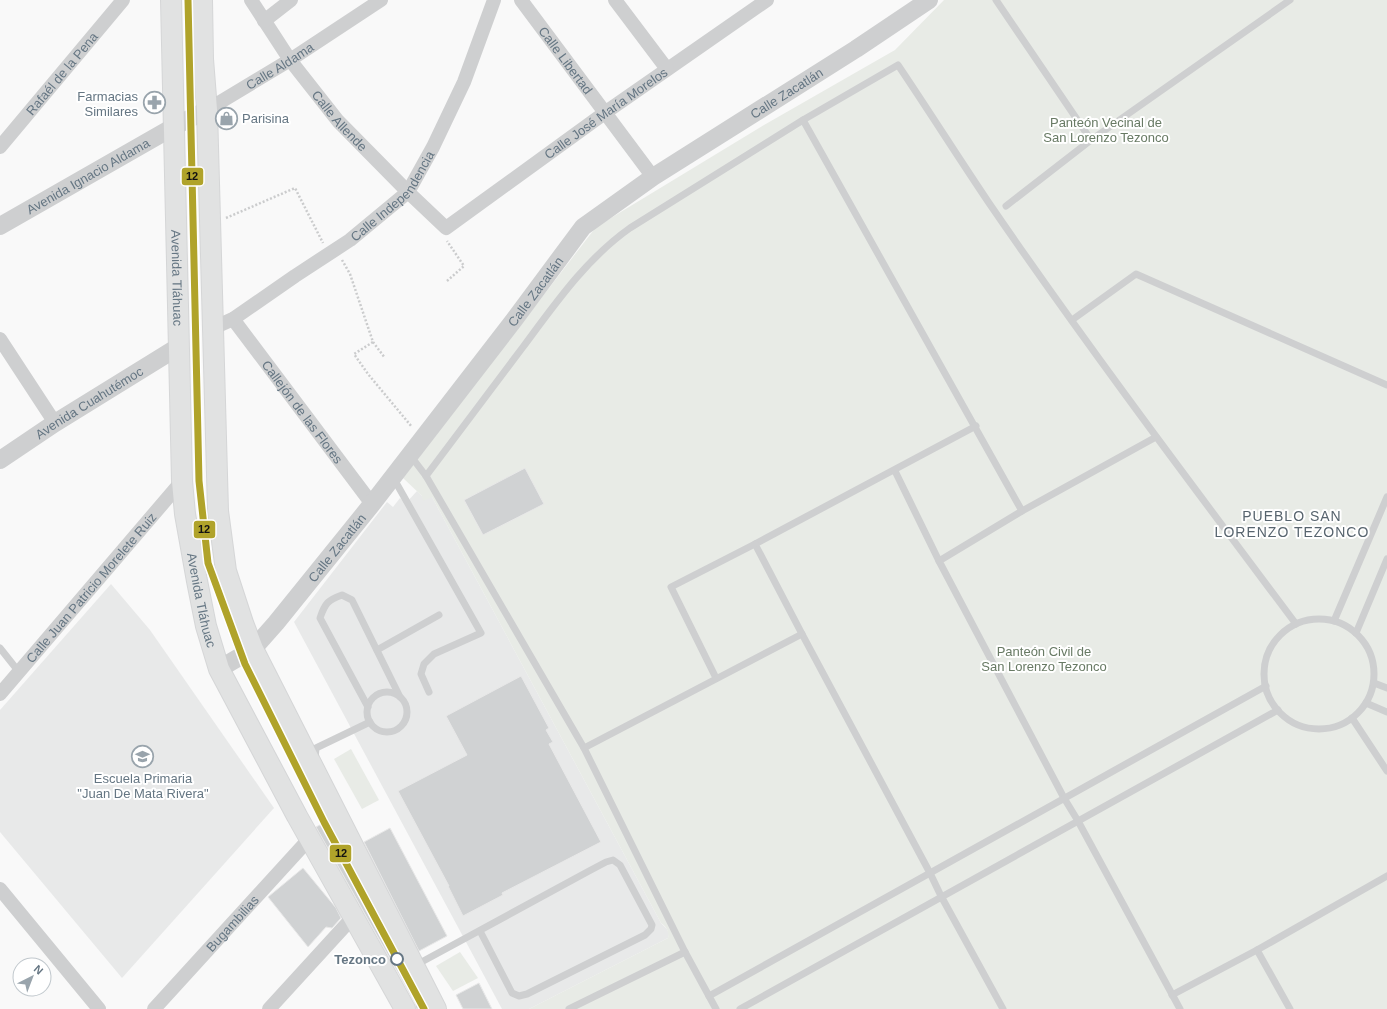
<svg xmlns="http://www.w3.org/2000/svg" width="1387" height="1009" viewBox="0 0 1387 1009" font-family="Helvetica,sans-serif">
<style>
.built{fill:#e8e9e9}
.green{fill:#e8ebe6}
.building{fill:#d0d2d3;stroke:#e8e8e8}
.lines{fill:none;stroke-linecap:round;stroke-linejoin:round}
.secondary-casing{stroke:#d5d6d7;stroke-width:22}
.path{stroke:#cbcccd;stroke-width:2.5;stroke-dasharray:2 2;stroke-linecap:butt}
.service{stroke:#cecfd0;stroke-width:7}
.minor{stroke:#cecfd0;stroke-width:14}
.tertiary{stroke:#cecfd0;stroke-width:18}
.secondary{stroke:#e1e2e2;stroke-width:20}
.metro-1-casing{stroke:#fff;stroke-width:10}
.metro-1{stroke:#b0a32a;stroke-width:7}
.stop-dot{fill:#fff;stroke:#657683;stroke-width:2}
.labels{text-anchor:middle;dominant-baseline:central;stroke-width:4;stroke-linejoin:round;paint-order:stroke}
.street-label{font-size:13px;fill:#657683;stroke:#fff}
.poi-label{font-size:13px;fill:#657683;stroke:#fff;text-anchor:end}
.park-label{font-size:13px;fill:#687a64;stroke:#fff}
.stop-label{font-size:13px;font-weight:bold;fill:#657683;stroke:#fff;text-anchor:end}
.neighbourhood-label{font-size:14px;letter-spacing:1px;fill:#57646e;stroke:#fff}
.line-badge{stroke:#fff;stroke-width:1.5}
.pale-badge-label{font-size:11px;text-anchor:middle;font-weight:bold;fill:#111}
</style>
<rect width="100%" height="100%" fill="#f9f9f9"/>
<g class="built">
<path d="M417,491l5,5 10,1 229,426 6,6 2,5 -1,4 -139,71h-27l-208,-387 93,-120 6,5 7,-9 6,5z"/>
<path d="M111,584l39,46 124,178 -152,170 -122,-146v-122z"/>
</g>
<g class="green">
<path d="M944,0h443v1009h-858l139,-71c1,-6 -1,-11 -7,-15l-229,-426 -9,4 -1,-5 -19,-18 193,-251 168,-102 131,-75z"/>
<path d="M351,749l28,51 -17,9 -28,-50z"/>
<path d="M460,952l18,26 -25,13 -17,-25z"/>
</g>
<g class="building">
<path d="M525,468l19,36 -61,31 -19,-35z"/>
<path d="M521,676l28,52 -3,2 7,12 -4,2 52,98 -99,51 1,2 -40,21 -15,-30h1l-51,-95 69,-36 -21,-39z"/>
<path d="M327,821l96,188h-7l-1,-6 -99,-176z"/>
<path d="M390,828l57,108 -28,15 -55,-109z"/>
<path d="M303,868l33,40 5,10 -9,10 -6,-1 -18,20 -40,-50z"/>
<path d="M479,983l13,26h-29l-7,-14z"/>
</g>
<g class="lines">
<defs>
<g id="secondary">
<path id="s12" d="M171,0l11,481 3,33 12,67 9,45 13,43 78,147 108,193"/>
<path d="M202,0l1,59 4,51 11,401 8,60 17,52 10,26 183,360"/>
</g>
</defs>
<use href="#secondary" class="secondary-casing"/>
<g class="path">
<path d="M226,218l69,-30 28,55"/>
<path d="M342,260l8,14 23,68 -19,12 14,20 44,53"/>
<path d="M447,281l17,-15 -17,-25"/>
<path d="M373,342l12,16"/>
</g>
<g class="service">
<path d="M996,0l95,140"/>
<path d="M803,120l219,391"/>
<path d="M1006,206l85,-66 199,-140"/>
<path d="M1072,320l64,-46 251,111"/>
<path d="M976,426l-221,118 47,90 128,239 11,23 62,113"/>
<path d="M1156,437l-134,74 -83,50 125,237 14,23 102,188"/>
<path d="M410,455l16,21 158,272 101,204 31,57"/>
<path d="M895,471l44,90"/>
<path d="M426,476c32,-43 65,-86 97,-129 32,-43 63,-88 107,-119l173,-108 95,-55c31,46 60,92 91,138 98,143 203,282 307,421"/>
<path d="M394,479l87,154 -47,21 -10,10 -3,10 8,18"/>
<circle cx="1319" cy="674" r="55"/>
<path d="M1334,621l53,-124"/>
<path d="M1356,633l31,-74"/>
<path d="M0,648l19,24"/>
<path d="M377,650l62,-35"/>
<path d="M716,678l-45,-91 84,-43"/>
<path d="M1374,683l13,5"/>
<circle cx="387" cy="712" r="20"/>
<path d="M1366,703l21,9"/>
<path d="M368,707l-48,-89c5,-15 8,-18 22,-23l10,5 48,97"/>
<path d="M1352,718l35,53"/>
<path d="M584,748l218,-114"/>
<path d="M315,759l1,-11 54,-26"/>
<path d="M1257,950l33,59"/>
<path d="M416,965l173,-94 17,-9 7,-2 7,5 32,60 -1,4 -6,6 -118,59 -8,2 -7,-3 -32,-62"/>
<path d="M1172,995l85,-45 130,-74"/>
<path d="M709,996l557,-310"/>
<path d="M569,1009l116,-57"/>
<path d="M740,1009l538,-299"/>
</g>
<g class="minor">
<path id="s1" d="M251,0l39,60 48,61 70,71 38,36 160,-116 161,-112"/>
<path id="s2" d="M521,0l132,177"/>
<path d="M615,0l52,69"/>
<path d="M264,21l27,-21"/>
<path id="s3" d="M207,110l83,-50 91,-60"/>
<path id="s4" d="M0,147l123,-147"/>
<path id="s5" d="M233,319l139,185"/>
<path id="s6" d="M213,328l20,-9 62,-43 55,-36 58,-48 25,-45 31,-65 30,-82"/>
<path d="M0,339l55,84"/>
<path id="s7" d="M0,694l182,-213"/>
<path d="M0,889l99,120"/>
<path id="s8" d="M154,1009l156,-171"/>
<path d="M269,1009l85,-93"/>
</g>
<g class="tertiary">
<path id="s9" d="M0,226l175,-100 32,-16"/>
<path id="s10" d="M0,460l55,-37 123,-76"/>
<path id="s11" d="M219,669l34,-20 23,-26 96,-119 142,-184 69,-93 70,-50 203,-128 73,-49"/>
</g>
<use href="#secondary" class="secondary"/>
<defs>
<path id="metro-1" d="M188,0l11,481 9,82 37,101 79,158 100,187"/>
</defs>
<use href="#metro-1" class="metro-1-casing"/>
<use href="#metro-1" class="metro-1"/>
</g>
<defs>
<symbol id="pharmacy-ring" viewBox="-11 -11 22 22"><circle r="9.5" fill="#fff" stroke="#99a4ac" stroke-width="1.5"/><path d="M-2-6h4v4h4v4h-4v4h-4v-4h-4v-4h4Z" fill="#99a4ac"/></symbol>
<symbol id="shop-ring" viewBox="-11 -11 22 22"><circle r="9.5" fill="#fff" stroke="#99a4ac" stroke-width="1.5"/><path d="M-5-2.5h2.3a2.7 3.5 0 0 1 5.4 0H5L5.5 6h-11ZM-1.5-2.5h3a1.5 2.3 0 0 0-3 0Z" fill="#99a4ac"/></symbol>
<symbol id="school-ring" viewBox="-11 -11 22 22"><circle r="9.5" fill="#fff" stroke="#99a4ac" stroke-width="1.5"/><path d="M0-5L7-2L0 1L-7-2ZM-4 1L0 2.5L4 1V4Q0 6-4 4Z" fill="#99a4ac"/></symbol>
</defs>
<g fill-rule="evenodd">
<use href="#pharmacy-ring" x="142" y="90" width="25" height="25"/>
<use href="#shop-ring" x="214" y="106" width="25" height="25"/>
<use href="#school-ring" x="130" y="744" width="25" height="25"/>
</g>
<circle class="stop-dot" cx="397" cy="959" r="6"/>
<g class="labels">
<g class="street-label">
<text stroke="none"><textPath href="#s2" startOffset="75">Calle Libertad</textPath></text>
<text stroke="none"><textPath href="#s3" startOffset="85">Calle Aldama</textPath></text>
<text stroke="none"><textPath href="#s4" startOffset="96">Rafaél de la Pena</textPath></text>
<text stroke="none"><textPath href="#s11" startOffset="819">Calle Zacatlán</textPath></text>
<text stroke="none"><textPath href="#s1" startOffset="498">Calle José María Morelos</textPath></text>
<text stroke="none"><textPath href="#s1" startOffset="150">Calle Allende</textPath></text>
<text stroke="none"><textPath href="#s9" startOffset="101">Avenida Ignacio Aldama</textPath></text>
<text stroke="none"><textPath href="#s6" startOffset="225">Calle Independencia</textPath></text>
<text stroke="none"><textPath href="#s12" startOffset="278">Avenida Tláhuac</textPath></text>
<text stroke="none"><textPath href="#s11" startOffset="495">Calle Zacatlán</textPath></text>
<text stroke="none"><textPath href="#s10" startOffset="106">Avenida Cuahutémoc</textPath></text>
<text stroke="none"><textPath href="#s5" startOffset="116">Callejón de las Flores</textPath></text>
<text stroke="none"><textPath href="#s11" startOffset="171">Calle Zacatlán</textPath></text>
<text stroke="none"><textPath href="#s7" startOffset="140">Calle Juan Patricio Morelete Ruiz</textPath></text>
<text stroke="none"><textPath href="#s12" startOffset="602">Avenida Tláhuac</textPath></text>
<text stroke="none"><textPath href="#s8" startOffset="116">Bugambilias</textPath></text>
</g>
<g class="poi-label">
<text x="138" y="96">Farmacias<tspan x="138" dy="15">Similares</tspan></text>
<text x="242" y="118" text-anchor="start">Parisina</text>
<text x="143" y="778" text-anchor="middle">Escuela Primaria<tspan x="143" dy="15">"Juan De Mata Rivera"</tspan></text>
</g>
<g class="park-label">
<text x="1106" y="122">Panteón Vecinal de<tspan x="1106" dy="15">San Lorenzo Tezonco</tspan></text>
<text x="1044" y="651">Panteón Civil de<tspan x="1044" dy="15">San Lorenzo Tezonco</tspan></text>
</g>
<g class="stop-label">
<text x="386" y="959">Tezonco</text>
</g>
<g class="neighbourhood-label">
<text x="1292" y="516">PUEBLO SAN<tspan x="1292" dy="16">LORENZO TEZONCO</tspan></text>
</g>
</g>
<g class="line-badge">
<rect x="181" y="167" width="23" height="19" rx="4" fill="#b0a32a"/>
<rect x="193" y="520" width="23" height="19" rx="4" fill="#b0a32a"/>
<rect x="329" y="844" width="23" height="19" rx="4" fill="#b0a32a"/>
</g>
<g class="pale-badge-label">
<text x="192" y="180">12</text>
<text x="204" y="533">12</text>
<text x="341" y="857">12</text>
</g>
<g transform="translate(32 977) rotate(42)"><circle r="19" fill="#ffffff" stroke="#c1c8cd"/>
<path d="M0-3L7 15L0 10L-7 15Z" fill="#99a4ac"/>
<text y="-6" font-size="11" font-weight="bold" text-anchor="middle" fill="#657683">N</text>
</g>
</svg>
